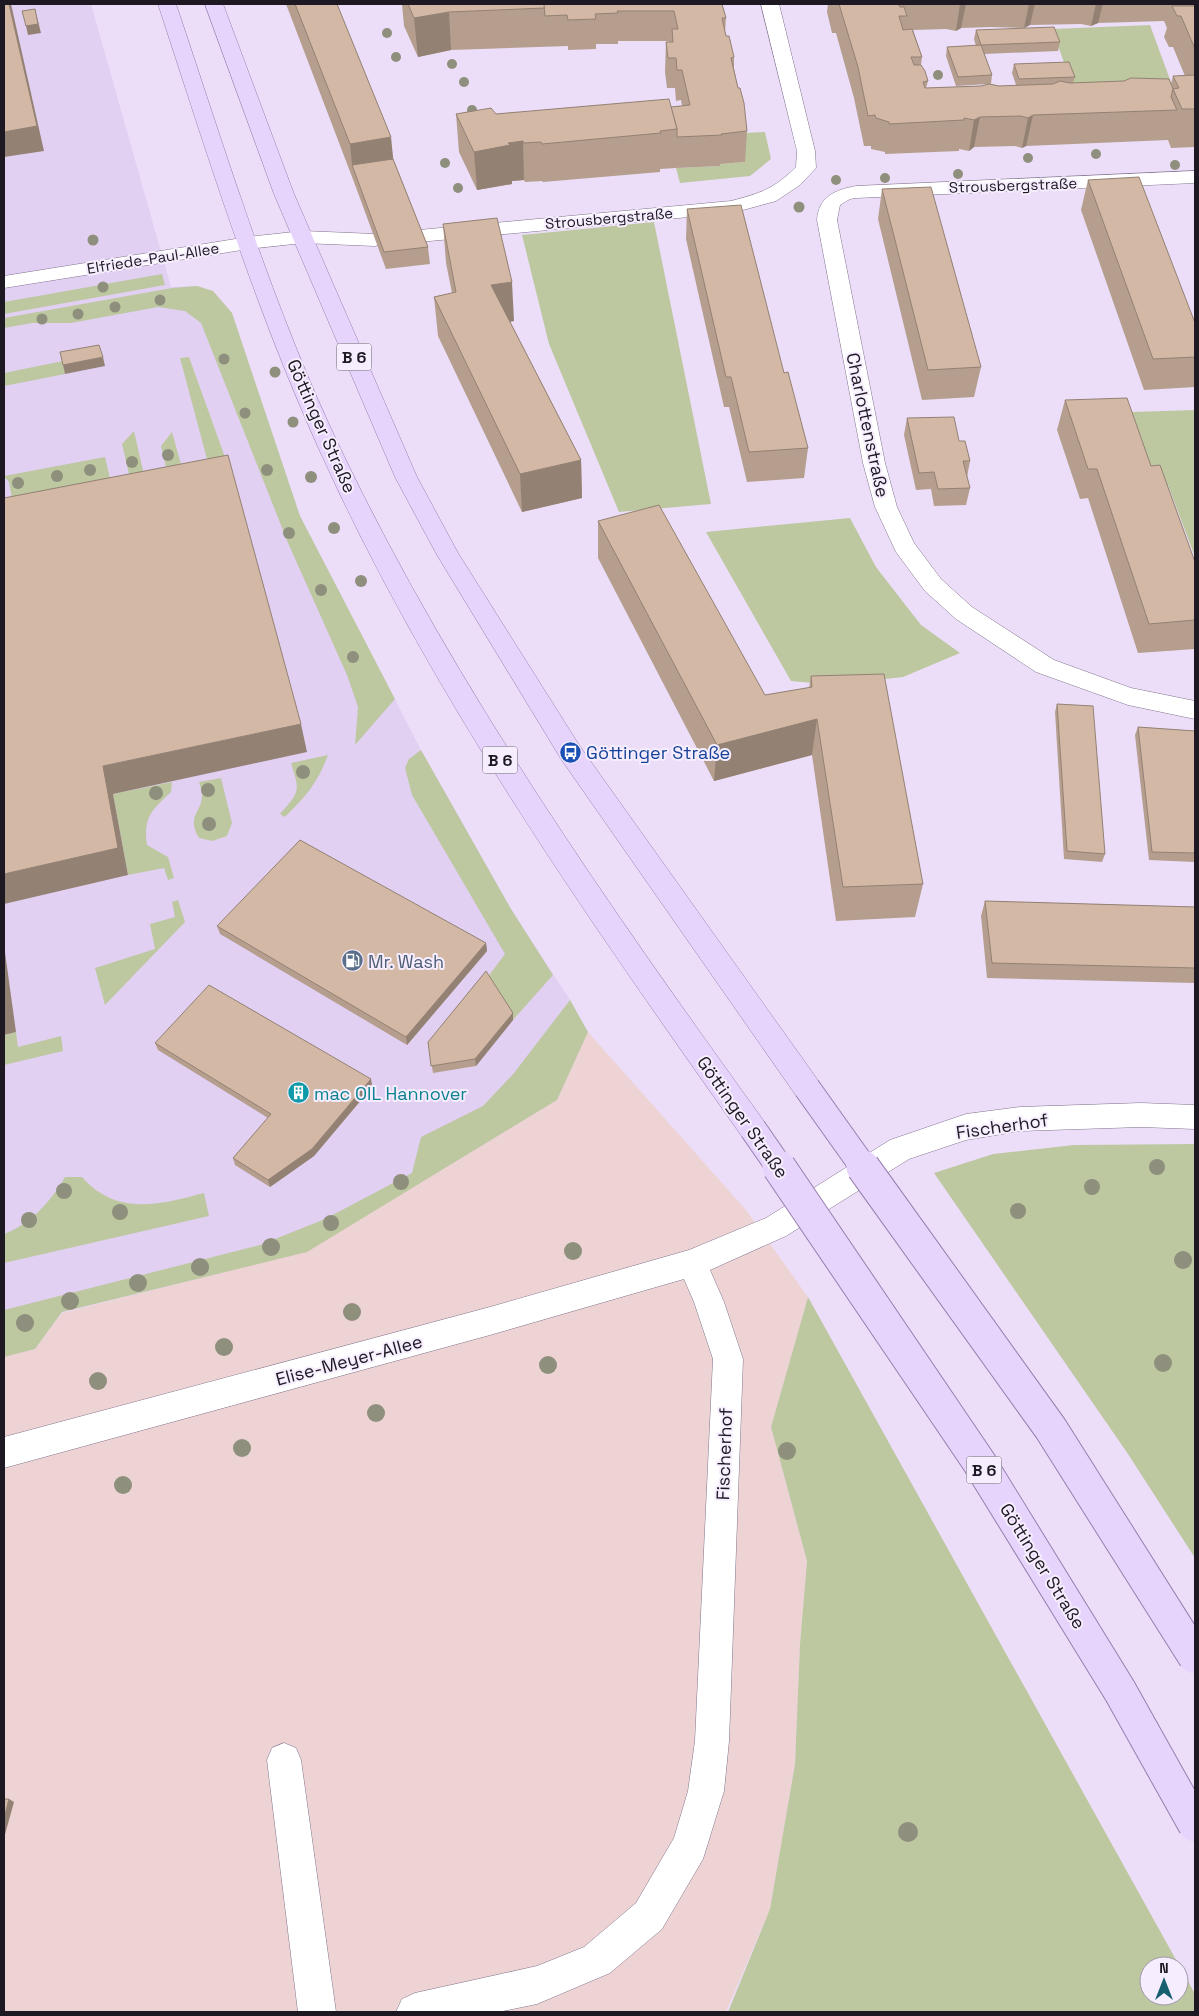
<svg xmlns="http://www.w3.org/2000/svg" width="1199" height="2016" viewBox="0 0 1199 2016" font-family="'Space Grotesk',sans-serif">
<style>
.built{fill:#e2d0f3}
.industrial{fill:#eed3d4}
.green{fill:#bdc8a1;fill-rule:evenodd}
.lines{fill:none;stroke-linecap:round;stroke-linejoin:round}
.minor-casing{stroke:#81748d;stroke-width:1}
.major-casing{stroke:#967fae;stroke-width:1}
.minor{fill:#fff;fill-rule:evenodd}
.major{fill:#e7d4fc;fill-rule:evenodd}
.major-bridge-far1-casing{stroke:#967fae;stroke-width:28;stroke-linecap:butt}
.major-bridge-casing{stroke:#967fae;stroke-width:35;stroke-linecap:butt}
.major-bridge-far1{stroke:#e7d4fc;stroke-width:26}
.major-bridge{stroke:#e7d4fc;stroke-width:33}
.tree{fill:#8e8f7c}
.wall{fill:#b59e8e;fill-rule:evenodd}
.shaded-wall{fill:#938174}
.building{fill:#d2b8a5;stroke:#938174}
.labels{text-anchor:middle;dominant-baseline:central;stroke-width:4;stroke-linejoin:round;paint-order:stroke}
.far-street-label{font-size:15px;fill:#1d1822;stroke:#f6edfe}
.shield{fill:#f6edfe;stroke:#5e5864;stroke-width:1}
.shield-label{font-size:16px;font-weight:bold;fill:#1d1822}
.street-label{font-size:18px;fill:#1d1822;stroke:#f6edfe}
.transit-label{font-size:18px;fill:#164399;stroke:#f6edfe;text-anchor:start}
.service-label{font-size:18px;fill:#4e5e75;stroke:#f6edfe;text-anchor:start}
.culture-label{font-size:18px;fill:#0d838f;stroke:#f6edfe;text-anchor:start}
</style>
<rect width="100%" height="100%" fill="#ecdef9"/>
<path class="built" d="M4,4h87l80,283 26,-1 16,5 19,22 68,203 121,234 90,159 59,91 18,32 -31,68 -250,152 -245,60 -27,37 -31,8z"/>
<path class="industrial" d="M588,1032l158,178 62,87 -37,130 36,134 -7,83 -5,120 -25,145 -44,103h-722v-655l31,-8 27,-36 245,-62 250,-151z"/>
<g class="green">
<path d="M1150,25l26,71 -96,11 -28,-78z"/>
<path d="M765,132l6,27 -21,17 -70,7 -4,-15 44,-2v-2l25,-2 -3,-29z"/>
<path d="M654,222l57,282 -92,8 -70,-168 -27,-109z"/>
<path d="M162,274l3,11 -161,29v-12z"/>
<path d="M197,286l16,5 19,22 68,203 95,183 -40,46 3,-38 -11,-32 -59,-132 -87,-220 -16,-12 -27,-4 -87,16h-39l-28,5v-10l168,-30z"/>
<path d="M189,357l46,128 -20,4 -35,-131z"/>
<path d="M63,361l2,13 -61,12v-13z"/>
<path d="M1195,410v147l-27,-72h-11l-26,-73z"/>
<path d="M134,431l16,70 -14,3 -14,-60z"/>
<path d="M172,432l17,61 -16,4 -12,-51z"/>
<path d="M105,457l12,51 -100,19 -8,-45 -5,-6z"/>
<path d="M850,518l26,49 45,58 39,28 -57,24 -69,8 -43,-4 -85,-149z"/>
<path d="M421,750l90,159 42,66 -40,45 -26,-42 18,-24 -93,-159 -7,-27 4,-9z"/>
<path d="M328,755c-11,29 -21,40 -43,62l-5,-3c20,-23 20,-22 11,-51z"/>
<path d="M221,778l11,45 -5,13 -15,5 -13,-3c-13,-23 3,-25 3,-43 0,-4 -2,-9 -3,-13z"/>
<path d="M172,782l-1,10c-19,18 -28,25 -24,53l21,12 6,21 -6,2 -4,-12 -36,7 -15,-81z"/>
<path d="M178,900l7,22 -80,83 -10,-37 60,-19 -5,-25 25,-7 -3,-15z"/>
<path d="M570,1000l18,32 -31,68 -250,152 -245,60 -27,37 -31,8v-47l256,-65 65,-26 87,-46 9,-36 62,-31 31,-33z"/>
<path d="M16,1032l2,15 43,-11 2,15 -59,14v-30z"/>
<path d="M1195,1144v414l-67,-104 -194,-281 59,-19 81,-9z"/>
<path d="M65,1177h17c34,39 77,28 122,16l5,23 -205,47v-29c27,-10 47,-33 61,-57z"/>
<path d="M808,1297l387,697v18h-467l42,-103 25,-145 5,-120 7,-83 -36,-134zM1149,1966h30v30h-30z"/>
</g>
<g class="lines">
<defs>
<g id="minor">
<path d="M761,4h18l36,147 1,17 -16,17 -24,16 -44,12 -313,29 -7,-2 -3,-4 3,-4 7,-2 312,-29c30,-8 43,-12 65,-34l1,-16z"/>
<path d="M1195,171v12l-339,15 -6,1 -10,6 -3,15 48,243 12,44 17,36 27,36 31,28 82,53 77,28 64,13v18l-67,-14 -92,-33 -80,-53 -31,-28 -29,-39 -21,-45 -12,-44 -46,-243c2,-24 18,-30 39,-34z"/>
<path d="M303,231l72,3 7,2 3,4 -3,4 -7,2 -72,-3 -55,6 -244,39v-12l244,-39z"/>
<path d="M1141,1103l54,2v24l-54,-2 -121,4 -54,9 -57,19 -123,77 -76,34 14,32 19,57 -14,382 -5,50 -21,68 -41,70 -52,44 -73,31 -39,8h-102l6,-13 13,-6 122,-27 47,-19 52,-44 38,-65 14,-47 7,-50 18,-382 -19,-57 -10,-23 -194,56 -486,133v-31l486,-130 199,-57 77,-32 124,-78 76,-26 54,-7z"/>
<path d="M284,1743l12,5 5,12 35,252h-38l-31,-252 5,-12z"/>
</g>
<g id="major">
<path d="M158,4h18c51,151 97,305 166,448 115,239 267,454 421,668l4,9 -4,9 -10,4 -10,-4c-156,-221 -314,-444 -425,-691 -65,-144 -111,-294 -160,-443z"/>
<path d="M205,4h18l71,190 123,283 41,76 121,192 238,334 4,9 -4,9 -10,3 -10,-3 -236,-338 -124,-204 -42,-78 -121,-283z"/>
</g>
</defs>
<use href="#minor" class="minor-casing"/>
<use href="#major" class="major-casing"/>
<use href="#minor" class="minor"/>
<use href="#major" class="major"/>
<defs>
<g id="major-bridge-far1">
<path d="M807,1088l57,80"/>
<path d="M753,1129l27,39"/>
</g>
<g id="major-bridge">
<path d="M779,1167l200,295 141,229 75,134"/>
<path d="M863,1167l188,262 144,228"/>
</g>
</defs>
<use href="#major-bridge-far1" class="major-bridge-far1-casing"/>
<use href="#major-bridge" class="major-bridge-casing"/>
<use href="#major-bridge-far1" class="major-bridge-far1"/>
<use href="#major-bridge" class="major-bridge"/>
</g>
<g class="tree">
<circle cx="387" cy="33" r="5"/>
<circle cx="396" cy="57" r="5"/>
<circle cx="452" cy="64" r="5"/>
<circle cx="938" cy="75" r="5"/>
<circle cx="464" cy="82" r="5"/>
<circle cx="472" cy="110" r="5"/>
<circle cx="1096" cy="154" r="5"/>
<circle cx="1028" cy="158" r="5"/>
<circle cx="445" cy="163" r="5"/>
<circle cx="1175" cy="165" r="5"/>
<circle cx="958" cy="174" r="5"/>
<circle cx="885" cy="178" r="5"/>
<circle cx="836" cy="180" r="5"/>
<circle cx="458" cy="188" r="5"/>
<circle cx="799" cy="207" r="5.5"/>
<circle cx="93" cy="240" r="5.5"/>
<circle cx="103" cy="287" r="5.5"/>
<circle cx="160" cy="300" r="5.5"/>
<circle cx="115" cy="307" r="5.5"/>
<circle cx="78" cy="314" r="5.5"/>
<circle cx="42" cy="319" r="5.5"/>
<circle cx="224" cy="359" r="5.5"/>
<circle cx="275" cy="372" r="5.5"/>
<circle cx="245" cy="413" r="5.5"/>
<circle cx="293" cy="422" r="5.5"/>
<circle cx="168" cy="455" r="6"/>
<circle cx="132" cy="462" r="6"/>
<circle cx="90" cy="470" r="6"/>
<circle cx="267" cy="470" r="6"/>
<circle cx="57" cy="476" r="6"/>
<circle cx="311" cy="477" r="6"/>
<circle cx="18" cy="483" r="6"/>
<circle cx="334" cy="528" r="6"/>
<circle cx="289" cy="533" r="6"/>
<circle cx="361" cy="581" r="6"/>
<circle cx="321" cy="590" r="6"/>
<circle cx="353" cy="657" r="6"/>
<circle cx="303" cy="772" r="7"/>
<circle cx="208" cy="790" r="7"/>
<circle cx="156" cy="793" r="7"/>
<circle cx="209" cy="824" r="7"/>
<circle cx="1157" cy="1167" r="8"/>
<circle cx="401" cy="1182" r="8"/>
<circle cx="1092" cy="1187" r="8"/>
<circle cx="64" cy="1191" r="8"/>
<circle cx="1018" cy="1211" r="8"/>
<circle cx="120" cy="1212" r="8"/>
<circle cx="29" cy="1220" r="8"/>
<circle cx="331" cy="1223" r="8"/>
<circle cx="271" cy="1247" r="9"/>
<circle cx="573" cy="1251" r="9"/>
<circle cx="1183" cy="1260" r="9"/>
<circle cx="200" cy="1267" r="9"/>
<circle cx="138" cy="1283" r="9"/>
<circle cx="70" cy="1301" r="9"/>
<circle cx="352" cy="1312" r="9"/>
<circle cx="25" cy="1323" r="9"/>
<circle cx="224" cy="1347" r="9"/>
<circle cx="1163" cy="1363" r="9"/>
<circle cx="548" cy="1365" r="9"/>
<circle cx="98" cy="1381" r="9"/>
<circle cx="376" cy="1413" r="9"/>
<circle cx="242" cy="1448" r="9"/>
<circle cx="787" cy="1451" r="9"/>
<circle cx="123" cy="1485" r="9"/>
<circle cx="908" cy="1832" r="10"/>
</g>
<g class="wall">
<path d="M286,4h51l56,155 35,88 2,17 -44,5 -32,-87z"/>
<path d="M402,4h320l4,14 -1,14 1,4 8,21v12l13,62 -2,31 -25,2v2l-44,2 -16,1v3l-117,10 -1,-1 -17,1 -1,-2 -12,1v3l-35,6 -18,-38 -3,-38h40l175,-7 11,-1 -1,-6 -5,1 -1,-13h-8l-2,-16 1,-30 5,-1h-53v3h-22v5l-28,1v-4l-117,4 -33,7 -14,-31z"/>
<path d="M828,4h367v143l-24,1 -3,-8 -142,6 -4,2 -7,-2 -41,1 -5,4 -10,-2v2l-74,3v-2l-14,-3v-3h-7l-10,-48 -18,-65h-4l-5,-21zM1164,21l3,7 -3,9 5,10h4l12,29h-12l-2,8 -98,-1 2,-6 -61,-13 -2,9 4,12 -17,1 -8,-2 1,-9 -8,-21 74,-3 2,-9 -84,-12 -2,9 2,7 -29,1 -1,9 10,30 32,-2 -7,2 -55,2 2,-7 -7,-16 1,-8 -9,-27 33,-1 10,2 5,-3 30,-1 33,1 6,-3 51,-1 10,2 7,-3z"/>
<path d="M1088,180l107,143v64l-51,3 -63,-180z"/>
<path d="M882,189l99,178 -7,30 -52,3 -44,-181z"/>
<path d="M687,209l97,164 24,75 -4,30 -57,4 -18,-75h-5l-38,-168z"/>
<path d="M443,224l71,97 -4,1 71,138 1,38 -60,14 -84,-176 -4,-39 18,-4 -6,-30z"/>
<path d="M1065,400l86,66 44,96v87l-57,4 -50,-155 -8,1 -23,-69z"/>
<path d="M907,418l52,23 11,20 -3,16 3,11 -4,17 -32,1 -3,-17 -15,1 -12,-55z"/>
<path d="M598,521l167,174 44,-7 2,-12 112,208 -8,33 -79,4 -24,-166 -98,26 -116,-223z"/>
<path d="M1057,704l48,150 -3,8 -38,-3 -9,-147z"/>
<path d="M1138,727l57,4v131l-46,-2 -14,-125z"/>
<path d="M985,901l210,6v76l-208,-5 -6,-62z"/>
<path d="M217,926l269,17 1,8 -80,94 -187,-111z"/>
<path d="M513,1013v7l-37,46 -43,7 -5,-31z"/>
<path d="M155,1043l216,36 1,8 -58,69 -44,31 -35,-22 -2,-7 35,-40 -110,-68z"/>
</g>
<g class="shaded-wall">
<path d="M9,4h2l33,147 -40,6v-25z"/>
<path d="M960,4h6l-5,24 -5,3z"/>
<path d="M1029,4h6l-5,21 -6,3z"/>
<path d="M1096,4h7l-5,19 -7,3z"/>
<path d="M35,9l6,24 -13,2 -2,-9z"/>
<path d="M449,12l2,38 -33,7 -4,-39z"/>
<path d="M1033,115l-7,31 -4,2 6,-30z"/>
<path d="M980,117l-6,30 -5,4 5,-31z"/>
<path d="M391,137l4,39 -43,-11 -2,-21z"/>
<path d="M523,141l1,39 -12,1v3l-35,6 -3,-38 34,-9z"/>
<path d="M512,282l2,39 -21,3 -2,-39z"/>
<path d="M103,357l2,9 -40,8 -2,-9z"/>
<path d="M581,460l1,38 -60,14 -2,-38z"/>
<path d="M817,719l-5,36 -98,26 3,-36z"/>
<path d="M301,724l6,28 -194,42 15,81 -124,29v-30l99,-108z"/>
<path d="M486,943l1,8 -80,94 -1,-8z"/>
<path d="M4,945l12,87 -12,3z"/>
<path d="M513,1013v7l-37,46 -1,-7z"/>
<path d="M371,1079l1,8 -58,69 -44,31 -2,-7z"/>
<path d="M9,1799l5,3 -10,36v-20z"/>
</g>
<g class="building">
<path d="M4,4h5l28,122 -33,6z"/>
<path d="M295,4h42l54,133 -41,7z"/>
<path d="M408,4h136l1,4 -96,4 -35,6z"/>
<path d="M544,4h178l4,14h-4l4,18h3l5,21 -3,1 7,30h2l4,15 3,28 -26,3 1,1 -45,2v-8l-6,-22 19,-2 -8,-35h-5l-1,-12h-8l-2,-16h7l-1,-13h6l-4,-18h-57l1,2 -23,1 1,5 -28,1 -1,-5 -22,1z"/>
<path d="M839,4h59l2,3h4l3,9h-8l4,14 9,-1 10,28h-11l3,8h7l4,6 3,10 -5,1 2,6 56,-2 8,-2 10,2 54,-2 7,-3 10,2 54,-2 7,-3 38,1 4,10 -2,8 6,13 -144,5 -5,3 -7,-2 -41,1 -6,3 -10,-2v2l-75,4v-2l-13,-4 -1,-3 -7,1 -10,-49z"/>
<path d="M1172,6h23v43l-14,-33h-4z"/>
<path d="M35,9l3,15 -12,2 -4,-15z"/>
<path d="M1054,27l6,15 -79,3 11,30 -34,2 -11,-30 34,-2 -5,-15z"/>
<path d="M1069,62l6,15 -56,2 -5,-15z"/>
<path d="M1195,75v34h-13l-9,-20 6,-1 -6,-12z"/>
<path d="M669,99l8,30 -17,2 1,2 -119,11 -1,-2 -17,1 -1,-2 -15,2 2,2 -36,7 -18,-38 35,-6 5,6z"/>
<path d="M393,159l35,88 -44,5 -32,-87z"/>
<path d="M1139,177l56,146v34l-42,2 -65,-179z"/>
<path d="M931,187l50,180 -53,3 -46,-181z"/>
<path d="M741,205l43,168 4,-1 20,76 -59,4 -18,-75h-5l-39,-168z"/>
<path d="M497,218l15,64 -21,3 90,175 -61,14 -86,-177 22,-5 -13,-68z"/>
<path d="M99,345l4,12 -40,8 -3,-13z"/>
<path d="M1127,398l24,68 9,-1 35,97v58l-46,4 -52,-155h-9l-23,-69z"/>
<path d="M954,417l5,24h6l5,20h-7l7,27 -32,1 -4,-17 -15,1 -12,-55z"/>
<path d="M228,455l73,269 -198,42 15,82 -114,26v-376z"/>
<path d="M659,505l106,190 47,-8 -1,-11 73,-2 39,210 -80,3 -26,-168 -100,26 -119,-224z"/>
<path d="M1057,704l36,2 12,148 -38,-3z"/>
<path d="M1138,727l57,4v122l-43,-1z"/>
<path d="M300,840l186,103 -80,94 -189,-111z"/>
<path d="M985,901l210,6v61l-203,-5z"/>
<path d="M486,971l27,42 -38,46 -44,7 -3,-24z"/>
<path d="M209,985l162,94 -59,70 -44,31 -35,-22 38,-44 -116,-71z"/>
<path d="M4,1799h5l-5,19z"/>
</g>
<defs>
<symbol id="bus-disc" viewBox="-11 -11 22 22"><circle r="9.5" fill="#1a4fb4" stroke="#f6edfe"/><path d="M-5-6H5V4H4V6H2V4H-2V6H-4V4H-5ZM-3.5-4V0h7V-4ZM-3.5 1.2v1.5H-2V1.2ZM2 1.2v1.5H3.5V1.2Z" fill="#fff"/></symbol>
<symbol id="fuel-disc" viewBox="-11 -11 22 22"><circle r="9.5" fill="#5c6f8a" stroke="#f6edfe"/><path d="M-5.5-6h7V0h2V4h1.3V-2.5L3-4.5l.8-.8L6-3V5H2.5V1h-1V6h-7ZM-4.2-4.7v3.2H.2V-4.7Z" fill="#fff"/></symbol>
<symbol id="building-disc" viewBox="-11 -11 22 22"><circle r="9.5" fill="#0f9aa8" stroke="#f6edfe"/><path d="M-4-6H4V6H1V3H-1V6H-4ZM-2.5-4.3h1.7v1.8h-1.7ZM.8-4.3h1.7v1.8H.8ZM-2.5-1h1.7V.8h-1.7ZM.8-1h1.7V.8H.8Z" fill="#fff"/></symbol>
</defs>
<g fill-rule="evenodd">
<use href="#bus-disc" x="558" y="740" width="25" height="25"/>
<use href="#fuel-disc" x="340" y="948" width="25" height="25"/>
<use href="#building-disc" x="286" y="1080" width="25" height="25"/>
</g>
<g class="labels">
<g class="far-street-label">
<text transform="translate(1013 185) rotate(-2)">Strousbergstraße</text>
<text transform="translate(609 218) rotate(-5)">Strousbergstraße</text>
<text transform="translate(153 258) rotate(-9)">Elfriede-Paul-Allee</text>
</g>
<g class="shield">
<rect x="336.5" y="343.5" width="35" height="27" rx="4"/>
<rect x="482.5" y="746.5" width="35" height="27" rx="4"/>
<rect x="966.5" y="1456.5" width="35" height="27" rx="4"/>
</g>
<g class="shield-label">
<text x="354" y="357">B 6</text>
<text x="500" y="760">B 6</text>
<text x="984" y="1470">B 6</text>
</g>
<g class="street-label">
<text transform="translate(868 425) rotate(78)">Charlottenstraße</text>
<text transform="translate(322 426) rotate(66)">Göttinger Straße</text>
<text transform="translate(743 1117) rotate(55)">Göttinger Straße</text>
<text transform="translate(1002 1126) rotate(-8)">Fischerhof</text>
<text transform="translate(349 1360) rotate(-15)">Elise-Meyer-Allee</text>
<text transform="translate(724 1454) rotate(-88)">Fischerhof</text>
<text transform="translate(1043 1566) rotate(58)">Göttinger Straße</text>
</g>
<g class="transit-label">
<text x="586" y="752">Göttinger Straße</text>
</g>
<g class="service-label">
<text x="368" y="961">Mr. Wash</text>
</g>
<g class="culture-label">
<text x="314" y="1093">mac OIL Hannover</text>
</g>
</g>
<rect width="1199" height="2016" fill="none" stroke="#1d1822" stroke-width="10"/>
<g transform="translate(1164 1981)"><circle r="24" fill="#f6edfe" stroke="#9f98a6"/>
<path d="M0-4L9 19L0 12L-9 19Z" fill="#185f70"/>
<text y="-8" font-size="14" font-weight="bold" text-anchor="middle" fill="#1d1822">N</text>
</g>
</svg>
